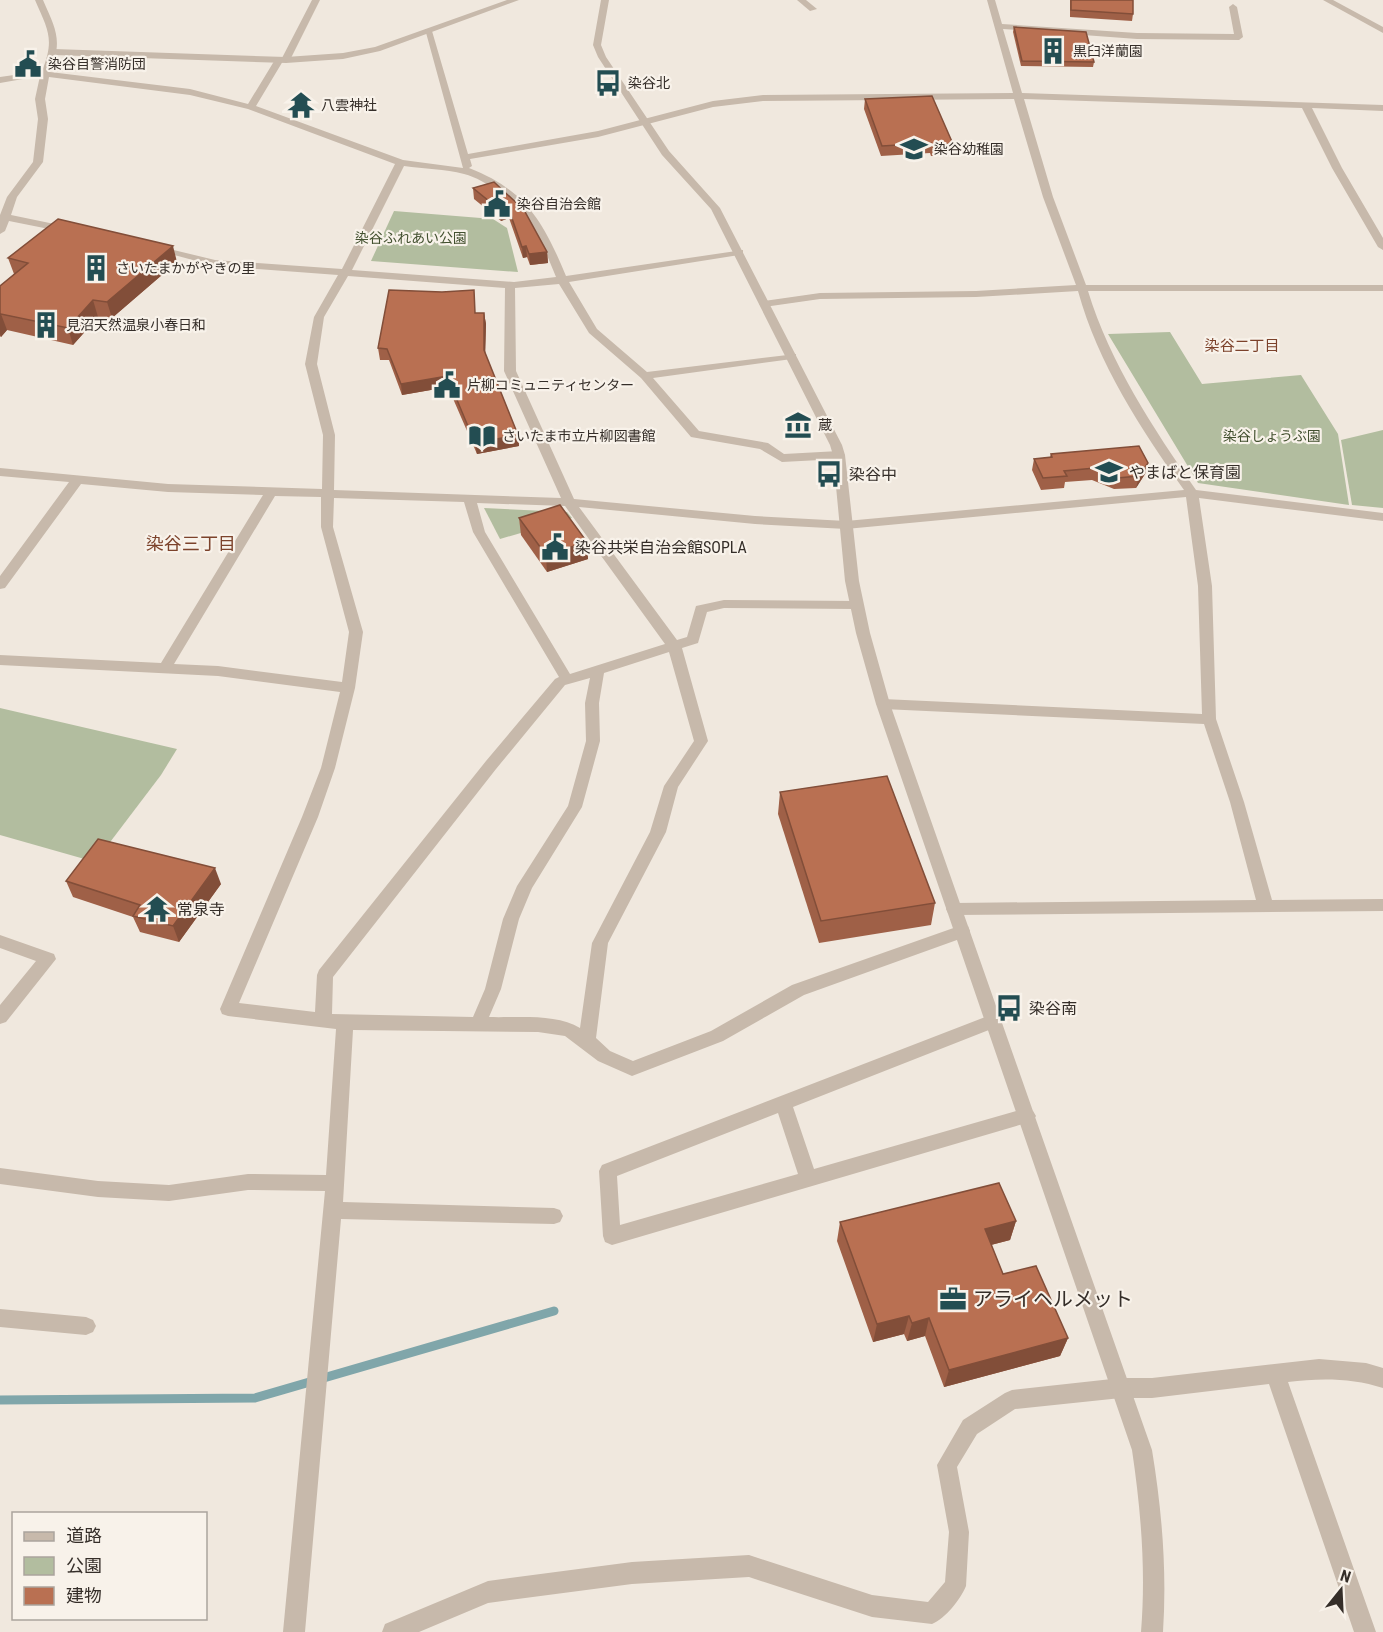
<svg xmlns="http://www.w3.org/2000/svg" width="1383" height="1632" viewBox="0 0 1383 1632" font-family="'Roboto Condensed','Noto Sans JP',sans-serif">
<style>
.green{fill:#b2bd9f}
.lines{fill:none;stroke-linecap:round;stroke-linejoin:round}
.stream{stroke:#80a6aa;stroke-width:9}
.minor{fill:#c7b9ab;fill-rule:evenodd}
.tertiary{fill:#c7b9ab;fill-rule:evenodd}
.wall{fill:#9f6047}
.shaded-wall{fill:#824e39}
.building{fill:#b97052;stroke:#824e39;stroke-width:1.5}
.labels{text-anchor:middle;dominant-baseline:central;stroke-width:4.5;stroke-linejoin:round;paint-order:stroke}
.far-poi-label{font-size:14px;fill:#352e29;stroke:#f8f2ea;text-anchor:start}
.far-park-label{font-size:14px;fill:#435130;stroke:#f8f2ea}
.far-neighbourhood-label{font-size:15px;fill:#7c422b;stroke:#f8f2ea}
.poi-label{font-size:16px;fill:#352e29;stroke:#f8f2ea;text-anchor:start}
.neighbourhood-label{font-size:18px;fill:#7c422b;stroke:#f8f2ea}
.near-poi-label{font-size:20px;fill:#352e29;stroke:#f8f2ea;text-anchor:start}
</style>
<rect width="100%" height="100%" fill="#f0e8de"/>
<g class="green">
<path d="M394,211l99,8 14,9 11,44 -147,-11z"/>
<path d="M1170,332l32,52 99,-9 37,59 11,71 -151,-22 -90,-149z"/>
<path d="M1383,430v78l-31,-3 -11,-65z"/>
<path d="M484,508l83,4 5,6 -72,21z"/>
<path d="M0,708l177,41 -16,26 -66,87 -95,-27z"/>
</g>
<g class="lines">
<path class="stream" d="M0,1400l255,-2 299,-87"/>
<g class="minor">
<path d="M35,0h8c13,30 20,40 7,72l140,17 58,15 28,-46h6l30,-58h8l-30,60 -4,3 -3,-2 -27,45 147,54 60,8 -38,-139 7,2 36,123 130,-23 115,-30 50,-6 250,-2 -26,-93h8l7,24 135,9 97,1 -5,-27 4,-3 4,3 6,30 -4,3 -102,-1 -134,-10 19,64 361,12v6l-71,-3 30,60 41,70v12l-5,-3 -46,-79 -30,-60 -278,-9 29,98 33,88h297v6h-295c22,72 65,137 108,199l187,23v8l-184,-23 13,88 4,133 28,83 28,98 111,-1v12l-429,4 -6,-2 -2,-4 2,-4 6,-2 302,-3 -26,-98 -26,-78 -321,-15 -7,-5 7,-5 319,15 -4,-128 -12,-89 -340,32 -91,-5 -176,-17 98,133 10,-3 9,-31 28,-6 132,1 7,4 -7,4 -132,-1 -17,4 -9,31 -16,5 26,93 -30,46 -12,45 -58,111 -12,95 14,13 23,10 78,-30 81,-46 170,-60 6,1 2,5 -2,5 -164,59 -81,46 -91,35 -34,-15 -33,-25 -27,-4 -185,-2 -10,172 211,6 6,2 3,6 -3,6 -6,2 -213,-5 -36,413h-22l42,-441 -77,-1 -79,11 -71,-4 -98,-13v-16l98,13 71,4 79,-11 78,1 10,-146 -108,-13 -6,-2 -2,-5 82,-192 19,-49 19,-76 -122,-16 -218,-11v-10l161,8 102,-168 -95,-3 -87,-8 -76,104 -5,1v-13l69,-94 -69,-6v-8l168,16 154,5 1,-54 -18,-71 9,-47 24,-42 -123,-9 -63,-17 5,-3 58,14 127,9 53,-105 -147,-55 -58,-14 -141,-18 -4,22 3,20 -5,43 -26,35 -6,18 58,12 5,3 -5,3 -60,-12 -4,10 -5,3v-19l7,-18 26,-35 5,-43 -3,-20 5,-23 -40,7v-6l42,-6c13,-32 6,-41 -7,-71zM1014,99l29,98 33,88 -100,6 -156,2 -56,8 -5,3 5,3 56,-8 156,-2 102,-6c20,73 63,138 106,199l-338,31 -91,-5 -181,-17 -58,-128 -1,-83 44,-4 30,49 52,45 50,59 69,12 22,13 57,-3 6,-4 -6,-4 -55,3 -16,-11 -69,-12 -46,-53 139,-19 4,-1v-4l-149,18 -50,-43 -28,-47 170,-27 4,-1v-4l-177,26c-22,-53 -40,-86 -97,-108l3,-2 -2,-7 128,-22 115,-30 50,-6zM404,166c20,3 41,3 60,8 12,3 23,10 33,17 35,26 43,47 59,86l-42,5 -162,-12zM348,276l157,12 -1,83 57,127 -227,-8 1,-55 -18,-71 7,-47zM275,496l46,1v30l28,105 -7,50 -124,-16 -44,-2zM334,498l130,4 9,30 86,145 -4,2 -69,82 -167,209 -2,5 -2,37 -76,-9 79,-186 17,-49 20,-80 8,-56 -30,-105zM477,503l88,3 100,138 -95,30 -85,-142zM669,652l25,89 -30,45 -14,46 -58,111 -12,85c-24,-15 -63,-10 -91,-11l12,-28 18,-70 13,-31 50,-81 18,-66 -1,-38 5,-30zM590,678l-5,25 1,38 -18,65 -51,80 -14,33 -18,70 -12,28 -141,-3 1,-37 163,-208 69,-84z"/>
<path d="M797,0h9l11,9 -7,2z"/>
<path d="M0,935l54,19 2,5 -50,63 -6,2v-19l36,-44 -36,-13z"/>
<path d="M993,1014l6,2 2,5 -2,5 -206,81 21,62 213,-61 6,3 3,5 -3,5 -421,124 -7,-3 -2,-6 -4,-65 3,-6zM778,1113l20,61 -178,51 -3,-49z"/>
<path d="M0,1309l86,8 7,3 3,6 -3,6 -7,3 -86,-8z"/>
<path d="M1319,1359l47,4 17,5v20c-31,-10 -63,-10 -95,-6l88,250h-22l-85,-248 -117,14h-31l-106,11 -38,25 -20,33 12,65 -3,54c-6,14 -20,32 -34,38l-60,-7 -123,-40 -117,7 -144,19 -69,29h-37l3,-8 103,-43 144,-19 117,-7 123,40 56,7 17,-20 4,-50 -12,-67 26,-45 42,-27 7,-3 109,-12h31z"/>
</g>
<g class="tertiary">
<path d="M507,0h12l-139,51 -37,8 -57,4 -232,-8 -4,-3 4,-3 232,8 57,-4 32,-6z"/>
<path d="M601,0h8l-8,45 5,12 63,94 51,57 122,237 3,10 14,126 11,52 20,71 262,746c10,61 15,121 11,182h-22c5,-61 0,-121 -9,-182l-256,-746 -20,-71 -11,-52 -12,-126 -3,-10 -119,-236 -49,-54 -64,-98 -5,-12z"/>
<path d="M1323,0h10l50,27v6z"/>
</g>
</g>
<g class="wall">
<path d="M1070,0h63v14l-1,7 -62,-4z"/>
<path d="M1014,27l80,35 -1,5 -72,-1 -8,-34z"/>
<path d="M865,99l88,45 -1,11 -21,1 -1,-3 -49,3 -17,-47z"/>
<path d="M494,182l53,70 1,11 -18,2 -3,-8 -4,1 -14,-40 -8,3 -27,-22 -1,-11z"/>
<path d="M8,258l169,4 -65,56 -14,-1 -25,28 -66,-15 -6,7 -1,-1v-50l14,-12z"/>
<path d="M476,313h8l2,11 -1,29 33,82 1,11 -42,8 -29,-67 -46,8 -13,-35h-9l-2,-12z"/>
<path d="M1051,454l97,9 -3,11 -9,14 -22,1 -22,-9 -27,2 -1,6 -23,2 -9,-20 2,-11 16,-2z"/>
<path d="M519,518l68,24 1,17 -41,13 -26,-37z"/>
<path d="M780,792l155,111 -4,22 -112,18 -41,-129z"/>
<path d="M66,881l155,3 -42,58 -39,-10 -7,-15 -60,-20z"/>
<path d="M1016,1221l-6,19 -19,5 12,29 65,64 -8,18 -116,31 -19,-51 -18,5 -3,-7 -31,8 -36,-101 3,-19z"/>
</g>
<g class="shaded-wall">
<path d="M508,207l1,11 -8,3 -1,-11z"/>
<path d="M173,246l4,16 -65,56 -5,-16z"/>
<path d="M526,246l1,11 -4,1 -1,-11z"/>
<path d="M547,252l1,11 -18,2 -1,-11z"/>
<path d="M93,300l5,17 -25,28 -5,-17z"/>
<path d="M484,313l2,11 -1,37 -1,-11z"/>
<path d="M1,314l6,16 -6,7 -1,-3v-19z"/>
<path d="M447,376l1,11 -46,8 -1,-11z"/>
<path d="M518,435l1,11 -42,8 -2,-11z"/>
<path d="M1148,463l-3,11 -9,14 3,-12z"/>
<path d="M587,542l1,17 -41,13 -1,-17z"/>
<path d="M215,868l6,16 -42,58 -6,-16z"/>
<path d="M1016,1221l-6,19 -31,8 6,-19z"/>
<path d="M909,1316l-5,18 -31,8 4,-18z"/>
<path d="M929,1318l-4,18 -18,5 5,-18z"/>
<path d="M1068,1338l-8,18 -116,31 5,-17z"/>
</g>
<g class="building">
<path d="M1071,0h62v14l-62,-4z"/>
<path d="M1014,27l72,5 8,30 -72,-1z"/>
<path d="M932,96l21,48 -21,1 -1,-2 -49,3 -17,-47z"/>
<path d="M494,182l30,28 23,42 -18,2 -3,-8 -4,1 -14,-40 -8,3 -27,-22z"/>
<path d="M58,219l115,27 -66,56 -14,-2 -25,28 -67,-14 -1,1v-29l28,-23 -20,-5z"/>
<path d="M389,290l53,2 32,-2 1,23h9v37l34,85 -43,8 -28,-67 -46,8 -14,-35 -9,-1z"/>
<path d="M1139,446l9,17 -9,13 -22,2 -22,-10 -31,3 3,5 -24,2 -9,-19 18,-2 -1,-3z"/>
<path d="M560,505l27,37 -41,13 -27,-37z"/>
<path d="M887,776l48,127 -114,18 -41,-129z"/>
<path d="M98,839l117,29 -42,58 -40,-10 7,-11 -74,-24z"/>
<path d="M999,1183l17,38 -31,8 18,45 33,-8 32,72 -119,32 -20,-52 -17,5 -3,-7 -32,8 -37,-102z"/>
</g>
<defs>
<symbol id="building-bare" viewBox="-9 -9 18 18"><path d="M-4-6H4V6H1V3H-1V6H-4ZM-2.5-4.3h1.7v1.8h-1.7ZM.8-4.3h1.7v1.8H.8ZM-2.5-1h1.7V.8h-1.7ZM.8-1h1.7V.8H.8Z" fill="#234d52" stroke="#f8f2ea" stroke-width="2.5" paint-order="stroke"/></symbol>
<symbol id="civic-bare" viewBox="-9 -9 18 18"><path d="M-.6-6.5H3V-4.5H.6V-3L4-1V1h2V6H-6V1h2V-1L-.6-3ZM-1.2 2.5V6h2.4V2.5Z" fill="#234d52" stroke="#f8f2ea" stroke-width="2.5" paint-order="stroke"/></symbol>
<symbol id="bus-bare" viewBox="-9 -9 18 18"><path d="M-5-6H5V4H4V6H2V4H-2V6H-4V4H-5ZM-3.5-4V0h7V-4ZM-3.5 1.2v1.5H-2V1.2ZM2 1.2v1.5H3.5V1.2Z" fill="#234d52" stroke="#f8f2ea" stroke-width="2.5" paint-order="stroke"/></symbol>
<symbol id="temple-bare" viewBox="-9 -9 18 18"><path d="M0-6L5-2H3V0L6.5 2.5H4V6H1.5V3h-3V6H-4V2.5H-6.5L-3 0V-2H-5Z" fill="#234d52" stroke="#f8f2ea" stroke-width="2.5" paint-order="stroke"/></symbol>
<symbol id="school-bare" viewBox="-9 -9 18 18"><path d="M0-5L7-2L0 1L-7-2ZM-4 1L0 2.5L4 1V4Q0 6-4 4Z" fill="#234d52" stroke="#f8f2ea" stroke-width="2.5" paint-order="stroke"/></symbol>
<symbol id="museum-bare" viewBox="-9 -9 18 18"><path d="M0-6L6-3V-2H-6V-3ZM-5-1h2V3h-2ZM-1-1h2V3h-2ZM3-1h2V3H3ZM-6 4H6V6H-6Z" fill="#234d52" stroke="#f8f2ea" stroke-width="2.5" paint-order="stroke"/></symbol>
<symbol id="library-bare" viewBox="-9 -9 18 18"><path d="M-6-4Q-3-5.5-.7-3.5V5Q-3 3-6 4ZM6-4Q3-5.5 .7-3.5V5Q3 3 6 4Z" fill="#234d52" stroke="#f8f2ea" stroke-width="2.5" paint-order="stroke"/></symbol>
<symbol id="office-bare" viewBox="-9 -9 18 18"><path d="M-6-3h4V-5.5h4V-3h4V5H-6ZM-1-4.5V-3h2v-1.5ZM-6 0V1H6V0Z" fill="#234d52" stroke="#f8f2ea" stroke-width="2.5" paint-order="stroke"/></symbol>
</defs>
<g fill-rule="evenodd">
<use href="#building-bare" x="1034" y="32" width="38" height="38"/>
<use href="#civic-bare" x="9" y="45" width="38" height="38"/>
<use href="#bus-bare" x="589" y="64" width="38" height="38"/>
<use href="#temple-bare" x="282" y="86" width="38" height="38"/>
<use href="#school-bare" x="895" y="130" width="38" height="38"/>
<use href="#civic-bare" x="478" y="185" width="38" height="38"/>
<use href="#building-bare" x="77" y="249" width="38" height="38"/>
<use href="#building-bare" x="27" y="306" width="38" height="38"/>
<use href="#civic-bare" x="428" y="366" width="38" height="38"/>
<use href="#museum-bare" x="779" y="406" width="38" height="38"/>
<use href="#library-bare" x="463" y="417" width="38" height="38"/>
<use href="#school-bare" x="1090" y="453" width="38" height="38"/>
<use href="#bus-bare" x="810" y="455" width="38" height="38"/>
<use href="#civic-bare" x="536" y="528" width="38" height="38"/>
<use href="#temple-bare" x="138" y="890" width="38" height="38"/>
<use href="#bus-bare" x="990" y="989" width="38" height="38"/>
<use href="#office-bare" x="934" y="1280" width="38" height="38"/>
</g>
<g class="labels">
<g class="far-poi-label">
<text x="1073" y="51">黒臼洋蘭園</text>
<text x="48" y="64">染谷自警消防団</text>
<text x="628" y="83">染谷北</text>
<text x="321" y="105">八雲神社</text>
<text x="934" y="149">染谷幼稚園</text>
<text x="517" y="204">染谷自治会館</text>
<text x="116" y="268">さいたまかがやきの里</text>
<text x="66" y="325">見沼天然温泉小春日和</text>
<text x="467" y="385">片柳コミュニティセンター</text>
<text x="818" y="425">蔵</text>
<text x="502" y="436">さいたま市立片柳図書館</text>
</g>
<g class="far-park-label">
<text x="411" y="238">染谷ふれあい公園</text>
<text x="1272" y="436">染谷しょうぶ園</text>
</g>
<g class="far-neighbourhood-label">
<text x="1242" y="346">染谷二丁目</text>
</g>
<g class="poi-label">
<text x="1129" y="472">やまばと保育園</text>
<text x="849" y="474">染谷中</text>
<text x="575" y="547">染谷共栄自治会館SOPLA</text>
<text x="177" y="909">常泉寺</text>
<text x="1029" y="1008">染谷南</text>
</g>
<g class="neighbourhood-label">
<text x="191" y="543">染谷三丁目</text>
</g>
<g class="near-poi-label">
<text x="973" y="1299">アライヘルメット</text>
</g>
</g>
<rect x="12" y="1512" width="195" height="108" fill="#f8f2ea" stroke="#aaa49d" stroke-width="1.5"/>
<rect x="24" y="1532" width="30" height="9" fill="#c7b9ab" stroke="#aaa49d" stroke-width="1.5"/>
<text x="66" y="1542" font-size="18" fill="#352e29">道路</text>
<rect x="24" y="1557" width="30" height="18" fill="#b2bd9f" stroke="#aaa49d" stroke-width="1.5"/>
<text x="66" y="1572" font-size="18" fill="#352e29">公園</text>
<rect x="24" y="1587" width="30" height="18" fill="#b97052" stroke="#aaa49d" stroke-width="1.5"/>
<text x="66" y="1602" font-size="18" fill="#352e29">建物</text>
<g transform="translate(1341 1590) rotate(18)" stroke="#f8f2ea" stroke-width="4.5" paint-order="stroke">
<path d="M0-4.5L10 22L0 15L-10 22Z" fill="#352e29"/>
<text y="-9" font-size="16" font-weight="bold" text-anchor="middle" fill="#352e29">N</text>
</g>
</svg>
